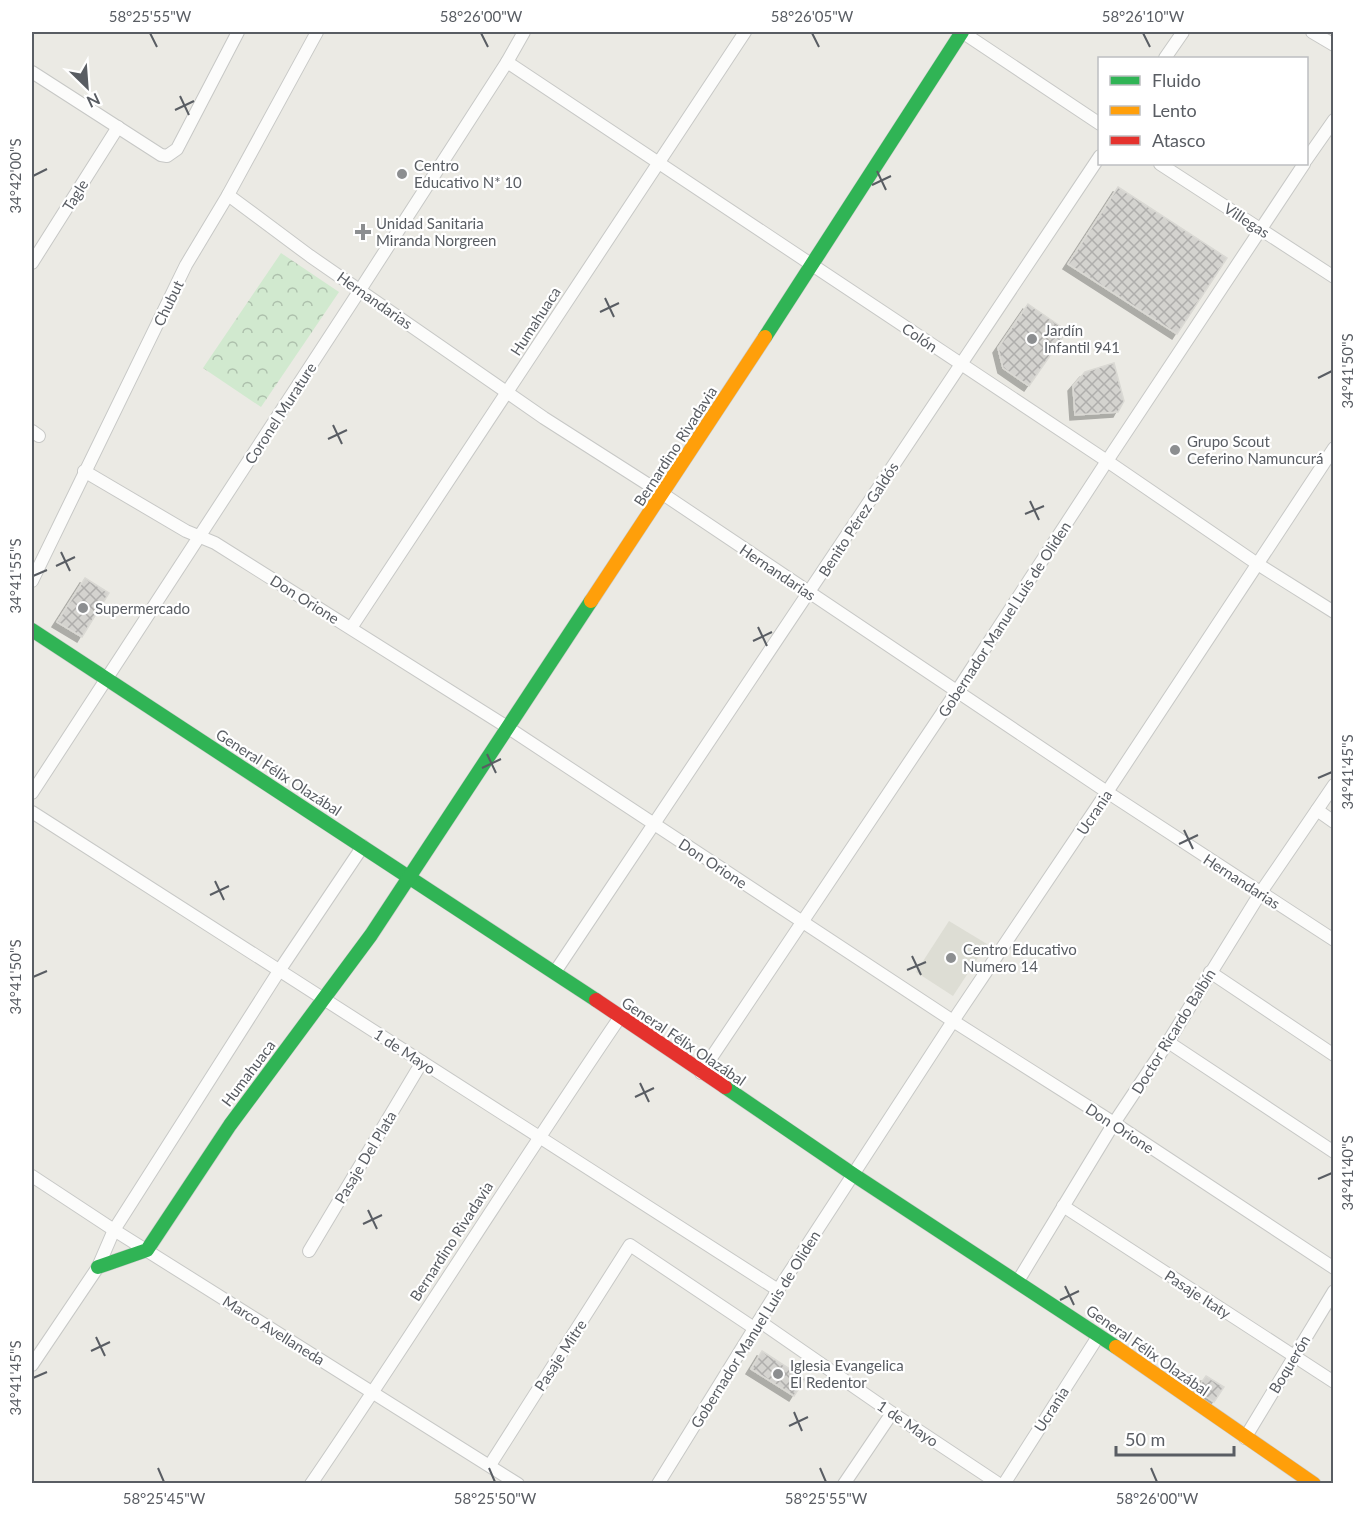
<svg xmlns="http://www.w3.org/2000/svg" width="1365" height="1515" viewBox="0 0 1365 1515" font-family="Lato,sans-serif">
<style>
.education{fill:#ddddd4}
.park{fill:url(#park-crowns)}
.building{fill:url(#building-cross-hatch);stroke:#dad9d4;stroke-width:1.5;filter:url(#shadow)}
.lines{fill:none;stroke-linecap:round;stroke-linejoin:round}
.street-casing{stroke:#c7c8c6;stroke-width:14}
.fast-casing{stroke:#c8c9c8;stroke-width:15}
.slow-casing{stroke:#c8c9c8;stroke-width:15}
.jam-casing{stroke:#c8c9c8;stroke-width:15}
.street{stroke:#fcfcfb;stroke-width:12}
.fast{stroke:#30b455;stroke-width:14}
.slow{stroke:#ff9f0a;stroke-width:14}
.jam{stroke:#e5322d;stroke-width:14}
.ticks{fill:none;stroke:#595d63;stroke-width:2}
.poi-dot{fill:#8c8e90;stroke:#fff;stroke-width:2}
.labels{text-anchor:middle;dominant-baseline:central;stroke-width:4.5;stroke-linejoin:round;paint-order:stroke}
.poi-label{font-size:15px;fill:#595d63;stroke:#fff;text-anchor:start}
.street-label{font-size:15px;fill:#595d63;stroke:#fff}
.neatline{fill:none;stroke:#595d63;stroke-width:2}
.ticks-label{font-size:15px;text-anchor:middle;fill:#595d63}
</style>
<defs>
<pattern id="park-crowns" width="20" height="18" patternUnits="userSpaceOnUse" patternTransform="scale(1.5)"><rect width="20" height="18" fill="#d1e9cf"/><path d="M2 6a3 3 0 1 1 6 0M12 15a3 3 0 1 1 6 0" fill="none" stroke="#adc0ac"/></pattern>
<pattern id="building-cross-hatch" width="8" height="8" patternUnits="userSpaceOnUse" patternTransform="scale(1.5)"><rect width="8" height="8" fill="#d4d3cf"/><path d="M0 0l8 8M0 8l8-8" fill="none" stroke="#afaeac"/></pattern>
<filter id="shadow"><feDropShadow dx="-5" dy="5" stdDeviation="0" flood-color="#0004"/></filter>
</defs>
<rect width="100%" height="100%" fill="#ebeae4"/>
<path class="education" d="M949,921l38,23 -34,52 -37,-24z"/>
<path class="park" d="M281,253l58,39 -78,115 -58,-39z"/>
<g class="building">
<path d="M1118,187l109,71 -50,76 -109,-70z"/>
<path d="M1028,304l39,27 -38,55 -26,-18 -5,-20z"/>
<path d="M1114,363l10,38 -6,11 -43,3 -2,-29 12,-14z"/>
<path d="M85,578l24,15 -27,44 -25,-15z"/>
<path d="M762,1351l43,28 -11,17 -43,-27z"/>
<path d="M1206,1376l18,11 -10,15 -18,-12z"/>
</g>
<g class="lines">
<defs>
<g id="street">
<path d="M962,32l138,92"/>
<path d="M1312,32l22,13"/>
<path d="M1165,58l18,-26"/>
<path d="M507,62l600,399 149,102 78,49"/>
<path d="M32,72l129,83 6,1 10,-7 61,-117"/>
<path d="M1306,160l28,-40"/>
<path d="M1160,164l174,113"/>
<path d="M228,195l82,61 234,162 119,76 444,298 227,148"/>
<path d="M32,263l86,-136"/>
<path d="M32,431l7,5"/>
<path d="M84,471l102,60 29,12 292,184 446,294 161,102 220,145"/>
<path d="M32,581l154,-316 42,-70 89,-163"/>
<path d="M351,628l394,-596"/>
<path d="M32,793l328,-503 147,-228 17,-30"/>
<path d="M1317,810l17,12"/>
<path d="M32,812l746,478"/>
<path d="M555,972l545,-816"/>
<path d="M1210,972l124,83"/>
<path d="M1168,1042l166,110"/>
<path d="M701,1073l256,-382 150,-230 197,-297"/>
<path d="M32,1176l82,54 404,254"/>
<path d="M1063,1206l271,176"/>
<path d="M309,1251l113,-189"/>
<path d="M1018,1281l96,-158 54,-81 93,-150 73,-107"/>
<path d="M759,1321l133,92 107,71"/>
<path d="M32,1365l66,-98 16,-37 165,-259 84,-125"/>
<path d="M1245,1438l89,-147"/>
<path d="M490,1465l140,-220 124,83"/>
<path d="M311,1484c105,-154 204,-313 309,-467"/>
<path d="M658,1484l120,-194 175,-269 154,-229 227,-344"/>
<path d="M844,1484l48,-71"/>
<path d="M1004,1484l95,-149"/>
</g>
<g id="fast">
<path d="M765,337l197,-305"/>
<path d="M32,630l564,370"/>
<path d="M725,1087l129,88 262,172"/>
<path d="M98,1267l49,-17 83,-125 141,-190 220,-334"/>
</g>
<g id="slow">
<path d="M591,601l174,-264"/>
<path d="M1116,1347l198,137"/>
</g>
<path id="jam" d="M596,1000l129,87"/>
</defs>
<use href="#street" class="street-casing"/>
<use href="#fast" class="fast-casing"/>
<use href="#slow" class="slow-casing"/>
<use href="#jam" class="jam-casing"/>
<use href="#street" class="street"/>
<use href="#fast" class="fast"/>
<use href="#slow" class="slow"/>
<use href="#jam" class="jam"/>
</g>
<path class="ticks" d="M150,33l7,14M481,33l7,14M812,33l7,14M1143,33l7,14M180,96l9,19M175,110l19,-9M877,171l9,19M33,176l14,-7M872,185l19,-9M605,298l9,19M600,312l19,-9M1318,378l14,-7M333,425l9,19M328,439l19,-9M1030,501l9,19M1025,514l19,-8M61,552l9,19M56,566l19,-9M33,576l14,-6M758,627l9,19M753,641l19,-9M487,754l9,19M482,768l19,-9M1318,778l14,-6M1184,830l9,19M1179,844l19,-9M215,881l9,19M210,895l19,-9M912,956l9,19M907,970l19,-8M33,977l14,-6M640,1083l9,19M635,1097l19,-9M1318,1179l14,-6M368,1210l9,19M363,1224l19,-9M1065,1286l9,19M1060,1300l19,-9M96,1337l9,19M91,1351l19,-9M33,1378l14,-6M794,1412l8,19M789,1426l19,-9M158,1468l6,14M489,1468l6,14M820,1468l6,14M1151,1468l6,14"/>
<g class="poi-dot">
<circle cx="402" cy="174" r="6"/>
<path d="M360 223h6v6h6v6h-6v6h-6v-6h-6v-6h6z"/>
<circle cx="1032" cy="339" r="6"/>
<circle cx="1175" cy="450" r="6"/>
<circle cx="83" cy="608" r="6"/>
<circle cx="951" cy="958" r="6"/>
<circle cx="778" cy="1374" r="6"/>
</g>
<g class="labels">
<g class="poi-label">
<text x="414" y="165">Centro<tspan x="414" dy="17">Educativo N* 10</tspan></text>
<text x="376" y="223">Unidad Sanitaria<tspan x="376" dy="17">Miranda Norgreen</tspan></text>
<text x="1044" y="330">Jardín<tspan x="1044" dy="17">Infantil 941</tspan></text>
<text x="1187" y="441">Grupo Scout<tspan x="1187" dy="17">Ceferino Namuncurá</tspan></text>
<text x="95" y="608">Supermercado</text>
<text x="963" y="949">Centro Educativo<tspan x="963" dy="17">Numero 14</tspan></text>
<text x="790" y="1365">Iglesia Evangelica<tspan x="790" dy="17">El Redentor</tspan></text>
</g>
<g class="street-label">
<text transform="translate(75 195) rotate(-58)">Tagle</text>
<text transform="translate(1247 220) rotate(33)">Villegas</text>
<text transform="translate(375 300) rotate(35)">Hernandarias</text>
<text transform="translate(168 303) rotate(-64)">Chubut</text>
<text transform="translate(535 321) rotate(-57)">Humahuaca</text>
<text transform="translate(920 337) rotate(34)">Colón</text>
<text transform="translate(280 413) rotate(-57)">Coronel Murature</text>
<text transform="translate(675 446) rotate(-57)">Bernardino Rivadavia</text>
<text transform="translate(858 519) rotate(-57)">Benito Pérez Galdós</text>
<text transform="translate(778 572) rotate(34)">Hernandarias</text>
<text transform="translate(305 599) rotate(32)">Don Orione</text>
<text transform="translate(1004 619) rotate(-57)">Gobernador Manuel Luis de Oliden</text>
<text transform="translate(279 772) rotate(33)">General Félix Olazábal</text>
<text transform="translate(1094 812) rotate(-56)">Ucrania</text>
<text transform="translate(713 863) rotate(33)">Don Orione</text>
<text transform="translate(1242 881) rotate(33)">Hernandarias</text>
<text transform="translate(1173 1031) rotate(-58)">Doctor Ricardo Balbín</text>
<text transform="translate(684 1041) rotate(34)">General Félix Olazábal</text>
<text transform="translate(405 1051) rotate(33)">1 de Mayo</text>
<text transform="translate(248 1073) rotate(-53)">Humahuaca</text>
<text transform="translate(1120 1128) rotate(33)">Don Orione</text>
<text transform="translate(365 1157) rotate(-59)">Pasaje Del Plata</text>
<text transform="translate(451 1241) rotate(-57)">Bernardino Rivadavia</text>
<text transform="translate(1198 1294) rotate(33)">Pasaje Itaty</text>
<text transform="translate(755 1329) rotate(-58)">Gobernador Manuel Luis de Oliden</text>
<text transform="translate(274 1330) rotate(32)">Marco Avellaneda</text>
<text transform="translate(1148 1350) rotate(35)">General Félix Olazábal</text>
<text transform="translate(560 1355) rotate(-57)">Pasaje Mitre</text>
<text transform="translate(1289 1364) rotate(-59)">Boquerón</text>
<text transform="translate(1051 1409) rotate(-57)">Ucrania</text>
<text transform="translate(908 1423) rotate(34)">1 de Mayo</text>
</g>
</g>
<rect width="1365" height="1515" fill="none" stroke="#ffffff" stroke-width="66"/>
<rect x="1098" y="57" width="210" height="108" fill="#ffffff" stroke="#bdbec1" stroke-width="1.5"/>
<rect x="1110" y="76" width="30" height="9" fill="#30b455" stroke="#bdbec1" stroke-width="1.5"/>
<text x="1152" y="87" font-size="18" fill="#595d63">Fluido</text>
<rect x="1110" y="106" width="30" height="9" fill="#ff9f0a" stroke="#bdbec1" stroke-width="1.5"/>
<text x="1152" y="117" font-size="18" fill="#595d63">Lento</text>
<rect x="1110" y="136" width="30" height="9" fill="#e5322d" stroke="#bdbec1" stroke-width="1.5"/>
<text x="1152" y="147" font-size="18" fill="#595d63">Atasco</text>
<g transform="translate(87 87) rotate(155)" stroke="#ffffff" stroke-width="4.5" paint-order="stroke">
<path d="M0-4.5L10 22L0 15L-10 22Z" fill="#595d63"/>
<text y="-9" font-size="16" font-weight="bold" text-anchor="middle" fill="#595d63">N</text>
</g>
<path d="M1116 1446v9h118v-9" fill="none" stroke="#595d63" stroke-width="3"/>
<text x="1125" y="1446" font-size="18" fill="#595d63" stroke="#ffffff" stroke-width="4.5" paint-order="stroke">50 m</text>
<rect x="33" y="33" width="1299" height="1449" class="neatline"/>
<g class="ticks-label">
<text x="150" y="22">58°25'55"W</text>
<text x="481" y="22">58°26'00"W</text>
<text x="812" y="22">58°26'05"W</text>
<text x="1143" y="22">58°26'10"W</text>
<text transform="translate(16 176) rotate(-90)" y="5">34°42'00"S</text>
<text transform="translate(1348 371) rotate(-90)" y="5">34°41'50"S</text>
<text transform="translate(16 576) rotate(-90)" y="5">34°41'55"S</text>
<text transform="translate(1348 772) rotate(-90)" y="5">34°41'45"S</text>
<text transform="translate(16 977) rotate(-90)" y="5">34°41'50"S</text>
<text transform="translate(1348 1173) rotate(-90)" y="5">34°41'40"S</text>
<text transform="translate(16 1378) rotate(-90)" y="5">34°41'45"S</text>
<text x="164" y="1504">58°25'45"W</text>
<text x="495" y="1504">58°25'50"W</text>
<text x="826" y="1504">58°25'55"W</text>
<text x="1157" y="1504">58°26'00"W</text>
</g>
</svg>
